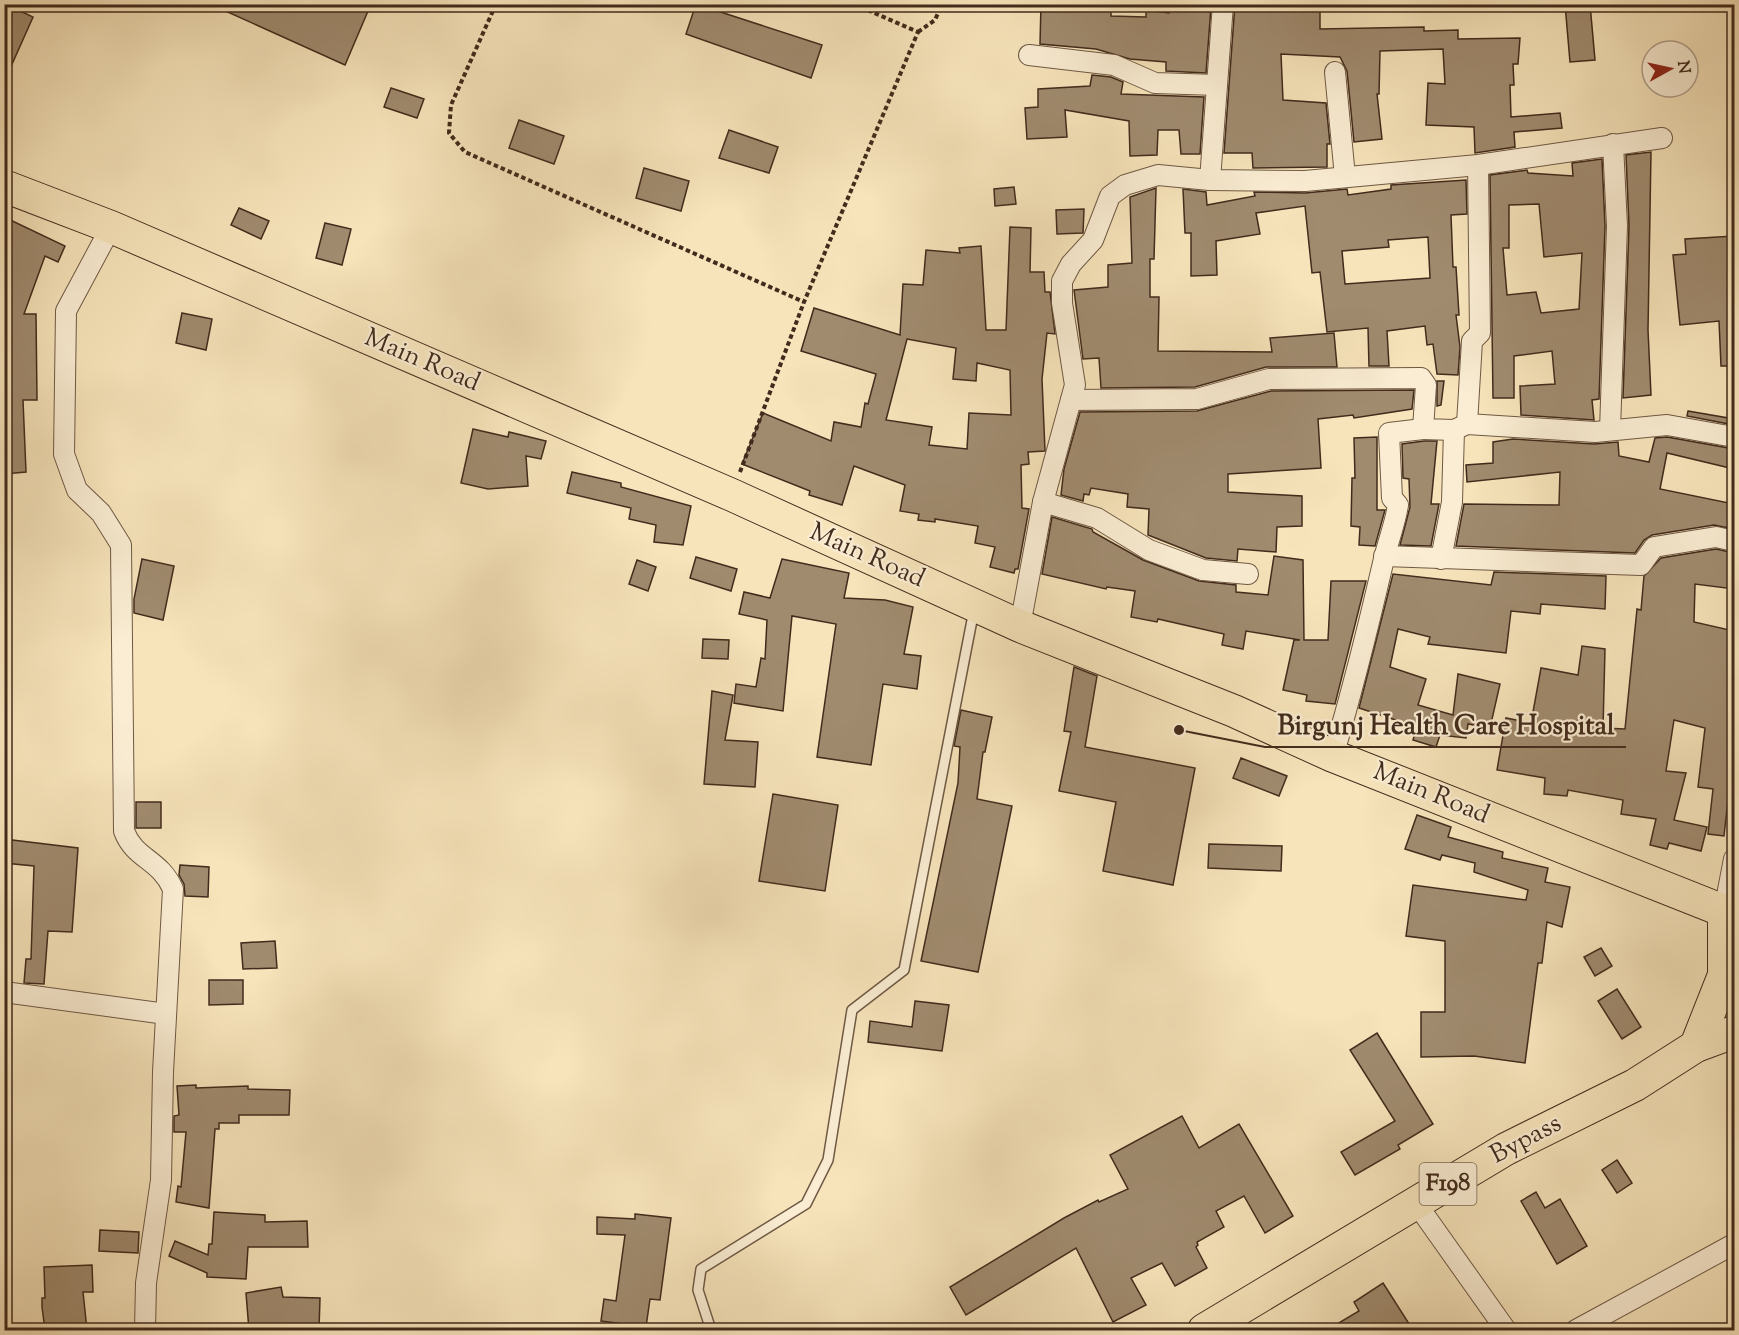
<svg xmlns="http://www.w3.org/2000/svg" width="1739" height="1335" viewBox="0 0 1739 1335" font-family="'Sorts Mill Goudy',serif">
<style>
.building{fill:#a08b6f;stroke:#422b1c;stroke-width:1.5;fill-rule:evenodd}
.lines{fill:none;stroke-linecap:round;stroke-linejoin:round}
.lane-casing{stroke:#6f5944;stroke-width:12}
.street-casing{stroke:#6f5944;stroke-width:22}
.primary-casing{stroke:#422b1c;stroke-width:34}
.path{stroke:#422b1c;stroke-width:4;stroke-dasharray:4.5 3;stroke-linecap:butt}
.lane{stroke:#faedd3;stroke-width:9}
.street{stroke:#faedd3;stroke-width:20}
.primary{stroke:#f7e4bb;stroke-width:32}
.labels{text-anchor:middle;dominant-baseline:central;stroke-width:4.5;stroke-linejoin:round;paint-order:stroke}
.shield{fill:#faedd3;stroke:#796553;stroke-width:1.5}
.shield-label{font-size:24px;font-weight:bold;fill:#422b1c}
.street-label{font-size:26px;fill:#422b1c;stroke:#faedd3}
.leader{fill:none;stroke:#422b1c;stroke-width:2}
.callout-dot{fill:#422b1c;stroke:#faedd3;stroke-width:2}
.callout-label{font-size:27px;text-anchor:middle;font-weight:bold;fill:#422b1c;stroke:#faedd3;stroke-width:4.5;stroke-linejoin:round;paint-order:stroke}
</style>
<rect width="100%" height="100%" fill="#f7e4bb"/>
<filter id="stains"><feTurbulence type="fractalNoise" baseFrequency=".00333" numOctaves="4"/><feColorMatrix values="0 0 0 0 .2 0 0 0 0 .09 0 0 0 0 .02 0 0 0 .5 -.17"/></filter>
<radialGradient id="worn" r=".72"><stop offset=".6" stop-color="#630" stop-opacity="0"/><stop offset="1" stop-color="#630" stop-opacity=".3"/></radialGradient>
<g class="building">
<path d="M210,4h161l-26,61z"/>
<path d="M696,4l126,41 -11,33 -125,-44z"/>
<path d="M1041,4h31v7h39v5l35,1v-7l23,3 1,-7 41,1 -5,66 -40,-2v-9l-36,-3 -34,-10 -56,-5z"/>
<path d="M1235,4h85v25l104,-2v4l34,-1v9l62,-1 -2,26h-5l1,21h-4l1,32 49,-4 2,15 -48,4 1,15 -40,6 -1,-26 -48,-2 2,-42 17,1 -2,-35 -63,2 -1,43h-2l5,45 -28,3 -7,-71 -7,-14 -59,-3 2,46 43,3 4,41h-3v23l-74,1 -1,-15h-28z"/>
<path d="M1565,4h25l5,56 -25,2z"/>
<path d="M10,6l23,11 -28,63 -1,-63z"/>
<path d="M1092,75l19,2 12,5 -2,12 83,3 -4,57h-19l-2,-24h-21l-1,25 -27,1 -1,-35 -64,-11 2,27 -40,2 -2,-31 13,-1v-18l52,-3z"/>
<path d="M391,88l33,11 -7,19 -33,-11z"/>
<path d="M519,120l45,16 -10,28 -45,-16z"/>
<path d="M729,130l49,17 -9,26 -50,-15z"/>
<path d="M1651,152l-3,178 3,65 -28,3 6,-172 -3,-71z"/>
<path d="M1602,159l3,67 -6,173 -7,1 2,20 -73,-5 -1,-29 35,-2 -3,-33 -38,5v42h-21l-3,-223 37,-5 1,3 45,3 -1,-13zM1539,204l5,53 38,-4 -3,56 -38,4 -5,-21 -29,3 -4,-47h6v-43z"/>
<path d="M644,168l45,13 -8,30 -45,-13z"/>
<path d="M1466,180l1,34 -16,1 2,52h3l3,48h-3l4,32 -2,28 -21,-1 -4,-30 -6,1 -2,-19 -38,5 2,35h-20l-1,-38 -41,4 -7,-60 -8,1 -7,-67 -49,7 4,21 -44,7 1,34 -26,1v-43h-6l-2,-44 23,3 1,13 48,-9 -1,-4 51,1 42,-4 1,6 43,-6v-4zM1428,237l2,41 -85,6 -3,-33 47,-4 -1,-7z"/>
<path d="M1014,187l2,17 -21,2 -1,-17z"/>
<path d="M1156,188l-2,71h-4v38h9l-1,54 114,1 -2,-14 64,-5 3,34h-71l-71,20 -94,1 -2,-30 -16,1 -9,-69 34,-3v-22l24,-2 -2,-66z"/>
<path d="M239,208l30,13 -8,18 -30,-14z"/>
<path d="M1084,209l-1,24 -26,1 -1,-24z"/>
<path d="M4,217l61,29 -7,16 -13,-6 -21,58h12l1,86h-14l3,72 -22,2z"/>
<path d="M325,223l26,6 -9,36 -26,-7z"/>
<path d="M1010,227l21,1 -1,44h14l1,20h5l5,42 -8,-1 -5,46 3,72 -17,1 1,12 -8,1 1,43 7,1 -11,60h-3l-1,4 -24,-6 5,-20 -20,-4 3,-17 -43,-7v3l-17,-2 1,-6 -19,-3 5,-26 -51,-19 -12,39 -33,-10 1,-4 -68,-27 21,-51 68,28 3,-19 27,5 4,-24 3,1 8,-30 -75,-23 13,-43 86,27 3,-51 20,1 3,-35 34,3 -1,-5 22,-2 5,84h20zM907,339l49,9 -3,31 23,2 1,-18 33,7 1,45 -42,-2 -2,36 -38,-4 3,-18 -46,-7z"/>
<path d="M1734,236v130h-13l-2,-45 -39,4 -7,-70 13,-1 -1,-15z"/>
<path d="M182,313l30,6 -6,31 -30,-7z"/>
<path d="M1437,381h7l-3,24 -4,1z"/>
<path d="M1414,390l-2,19 -58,9 -1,-3 -35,4 3,49 -93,6v18l74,4v30l-25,1 -1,25 -38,-3 -1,12 -31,-3 -58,-23 1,-26 -22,-2 1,-13 -37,-6 -2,7 -5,-1 -1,7 -22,-6 3,-26 16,-57 117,-1 74,-20z"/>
<path d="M1688,411l46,8v6l-47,-9z"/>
<path d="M473,429l35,8 1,-5 37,9 -5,18 -15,-3 2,30 -40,3 -27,-6z"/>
<path d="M1377,437v73h8l-10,36 -16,-1 1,-18 -9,-1 1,-48h3l-1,-40z"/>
<path d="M1667,437l67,12v20l-67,-16 -7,36 74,15v25l-20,-4 -62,10 -8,5 -9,13 -179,-7 8,-42 95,1 1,-33 -93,10 -1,-17 27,-2v-21l20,-3 81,5 24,-2 1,14 30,6 6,-24z"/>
<path d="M1424,441h13l-6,63h8l-8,42 -31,-1 10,-38 -1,-28 -6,-1 -1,-34z"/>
<path d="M572,472l49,11v4l70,19 -8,39 -29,-3 2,-17 -27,-6 2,-11 -64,-15z"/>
<path d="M1052,517l40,12 1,3 50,28 56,21 37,4v7l32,3 6,-39 29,4 1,80h24l3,-59h35l-31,123 -29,-3 1,-6 -24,-5 11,-50h6l-54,-9 -3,18 -21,-4 2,-11 -66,-15 -1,3 -26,-5 4,-26 -28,-4 -1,2 -64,-15z"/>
<path d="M1716,549l18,4v36l-39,-5 -1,38 40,9v66l-6,40 6,1v53h-5l-5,45 -16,-2 5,-45 -15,-2 7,-59 -31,-8 -8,51 20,2 -12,47 33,7 -6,24 -32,-8 -2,6 -17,-4 6,-26 -35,-5 2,-14 -55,-10 -1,6 -23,-2 1,-16 -48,-8 9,-52 25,5 10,-55 37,7 4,-29 23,3 -2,79 22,1 12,-120 4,1 3,-34 17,-18z"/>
<path d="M696,557l41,12 -6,22 -41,-13z"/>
<path d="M142,559l32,7 -11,54 -29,-7v-14z"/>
<path d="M782,559l67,14 -5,25 41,2 28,7 -9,47 17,2 -4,33 -34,-5 -12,81 -54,-8 19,-133 -44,-8 -9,95 -49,-8 2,-19 20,3 5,-29 4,1 2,-39 -28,-6 5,-22 26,6z"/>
<path d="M637,560l19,7 -8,24 -19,-7z"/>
<path d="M1494,572l112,4 -1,33 -64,-5 -1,10 -29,-3 -5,42 -78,-9 2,-7 -32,-8 -8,38 36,12 -8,26 35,10 5,-41 42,10 -10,44 -22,-4 -2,14 -26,-3 -4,12 -23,-7 4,-13 -58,-19 34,-134 98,11z"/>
<path d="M703,639l26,1 -1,19 -26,-1z"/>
<path d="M1074,667l23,9 -12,71 110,21 -22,117 -70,-14 13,-69 -57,-11 12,-59 -7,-1z"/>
<path d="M712,691l21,4 -8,45 33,2 -3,45 -51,-3z"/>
<path d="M961,710l31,7 -7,35h-2l-6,47 35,7 -34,166 -57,-11 37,-178 2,-36 -6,-1z"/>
<path d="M1241,758l46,18 -8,20 -46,-18z"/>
<path d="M773,794l65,11 -13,86 -66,-10z"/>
<rect x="136" y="802" width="25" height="26"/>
<path d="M1417,815l34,12 -3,10 55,15 -1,6 46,10 -3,14 25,5 -8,40 -15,-5 -5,41h-4l-13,100 -51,-7 -53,1v-45h24v-71l-39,-5 7,-51 113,15 2,-10 -54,-18 1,-9 -33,-8 -2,5 -35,-11z"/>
<path d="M4,839l74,9 -6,84 -24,-1 -4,53 -20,-1 2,-24h5l3,-93 -30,-3z"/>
<path d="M1209,844l73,2 -1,25 -73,-3z"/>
<path d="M180,865l29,2 -1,30 -23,-1 -1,-12 -5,-9z"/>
<path d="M275,941l2,27 -34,1 -2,-26z"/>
<path d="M1601,948l11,18 -17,10 -11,-19z"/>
<path d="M209,980h34v24l-34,1z"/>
<path d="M1617,989l24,38 -19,12 -24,-38z"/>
<path d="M915,1001l34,4 -7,46 -74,-9 2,-21 42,6z"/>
<path d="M1377,1033l56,91 -35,21 2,4 -45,26 -14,-23 54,-31 -45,-71z"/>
<path d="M196,1085v3l52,-2v3l42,1 -1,25h-50v8h-20v6h-4l-6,79 -33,-6 2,-16 3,1 5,-55h-12v-16l5,-1 -2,-29z"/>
<path d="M1182,1116l17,32 40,-24 54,92 -28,17 -21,-37 -28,15 8,16 -27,15 1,3 -2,2 11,21 -32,18 -13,-23 -31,15 15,27 -33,17 -37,-74 -110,67 -16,-28 114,-69 34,-18 1,2 29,-13 -18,-34z"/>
<path d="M1617,1160l15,23 -15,10 -15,-23z"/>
<path d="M1536,1192l9,16 15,-9 27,47 -30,18 -36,-63z"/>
<path d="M214,1212l51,3v7l42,-1 1,26h-60l-2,32 -39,-2v-4l-38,-17 6,-15 33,14 1,-11h3z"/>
<path d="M635,1214l36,4 -11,82 -10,-1 -4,28 -45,-6 3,-22 12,2 9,-66 -28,-1v-17l38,2z"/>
<path d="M100,1230l39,2 -1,21 -39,-2z"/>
<path d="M92,1265l1,27h-10l4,38h-42l-3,-23v-9h3l-1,-31z"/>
<path d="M1383,1283l30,47h-86l32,-19 -5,-9z"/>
<path d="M281,1287l2,10 37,1 -1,32h-70l-3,-37z"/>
</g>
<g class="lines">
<defs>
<path id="lane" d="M711,1330l-13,-40 3,-21 105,-65 22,-44 24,-150 52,-40 70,-360"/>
<g id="street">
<path d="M1029,55l85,10 41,18 62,2"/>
<path d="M1335,72l10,105"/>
<path d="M1210,180l13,-176"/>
<path d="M111,227l-45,84 -2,143 13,36 24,23 20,32 3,286c11,29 35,27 49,58l-10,183 -2,108 -15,103 -1,47"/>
<path d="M1071,400l126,-1 72,-20 152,-1 5,7 -3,44 31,1 13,-6 128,8 72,-7 67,12"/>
<path d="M1467,424l5,-83 8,-8 -2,-168"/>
<path d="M1610,430l7,-204 -4,-82"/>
<path d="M1043,502l54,16 52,32 54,20 45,4"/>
<path d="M1384,556l257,9 13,-18 62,-10 18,4"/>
<path d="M1441,559l11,-57 2,-72"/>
<path d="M1020,626l23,-124 32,-117 -13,-82v-22l9,-17 22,-24 17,-44 15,-11 33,-10 52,5 95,1 173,-16 184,-27"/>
<path d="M1333,756c19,-64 35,-128 50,-193 4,-19 12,-38 15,-58l-6,-7 -3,-65 34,-4"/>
<path d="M1724,911l10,-52"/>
<path d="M4,992l162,22"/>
<path d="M1416,1203l90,127"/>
<path d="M1576,1330l158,-86"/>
</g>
<g id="primary">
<path d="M4,186l107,41 621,268 288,131 214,85 99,45 401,159"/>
<path d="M1696,1046l28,-71v-64"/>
<path d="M1204,1330l302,-181 129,-64 61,-39 38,-14"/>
</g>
</defs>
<use href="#lane" class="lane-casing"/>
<use href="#street" class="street-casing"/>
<use href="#primary" class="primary-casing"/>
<g class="path">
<path d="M496,4l-45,101 -2,28 16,19 339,150"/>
<path d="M918,32l17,-12 7,-16"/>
<path d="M740,472l64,-170 114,-270 -64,-28"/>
</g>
<use href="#lane" class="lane"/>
<use href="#street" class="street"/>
<use href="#primary" class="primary"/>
</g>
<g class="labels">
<rect class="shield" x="1419.5" y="1163" width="57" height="42" rx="4.5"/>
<g class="shield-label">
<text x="1448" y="1184">F198</text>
</g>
<g class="street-label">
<text transform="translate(422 361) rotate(23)">Main Road</text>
<text transform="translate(867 556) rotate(24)">Main Road</text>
<text transform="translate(1431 794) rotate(22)">Main Road</text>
<text transform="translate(1526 1140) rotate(-28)">Bypass</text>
</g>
</g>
<path class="leader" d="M1179 730L1265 747H1626"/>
<circle class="callout-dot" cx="1179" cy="730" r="6"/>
<g class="callout-label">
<text x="1446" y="734">Birgunj Health Care Hospital</text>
</g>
<rect width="1739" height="1335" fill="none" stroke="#f7e4bb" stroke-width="24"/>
<rect x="6" y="6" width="1727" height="1323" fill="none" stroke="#422b1c" stroke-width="3"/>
<rect x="12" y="12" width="1715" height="1311" fill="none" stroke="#422b1c" stroke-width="1.5"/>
<g transform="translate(1670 69) rotate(82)"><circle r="28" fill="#faedd3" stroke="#b09f8a" stroke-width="1.5"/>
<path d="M0-4.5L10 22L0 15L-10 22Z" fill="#8f2418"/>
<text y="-9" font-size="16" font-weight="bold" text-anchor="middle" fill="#422b1c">N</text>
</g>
<rect width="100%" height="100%" filter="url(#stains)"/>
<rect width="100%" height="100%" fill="url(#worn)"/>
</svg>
